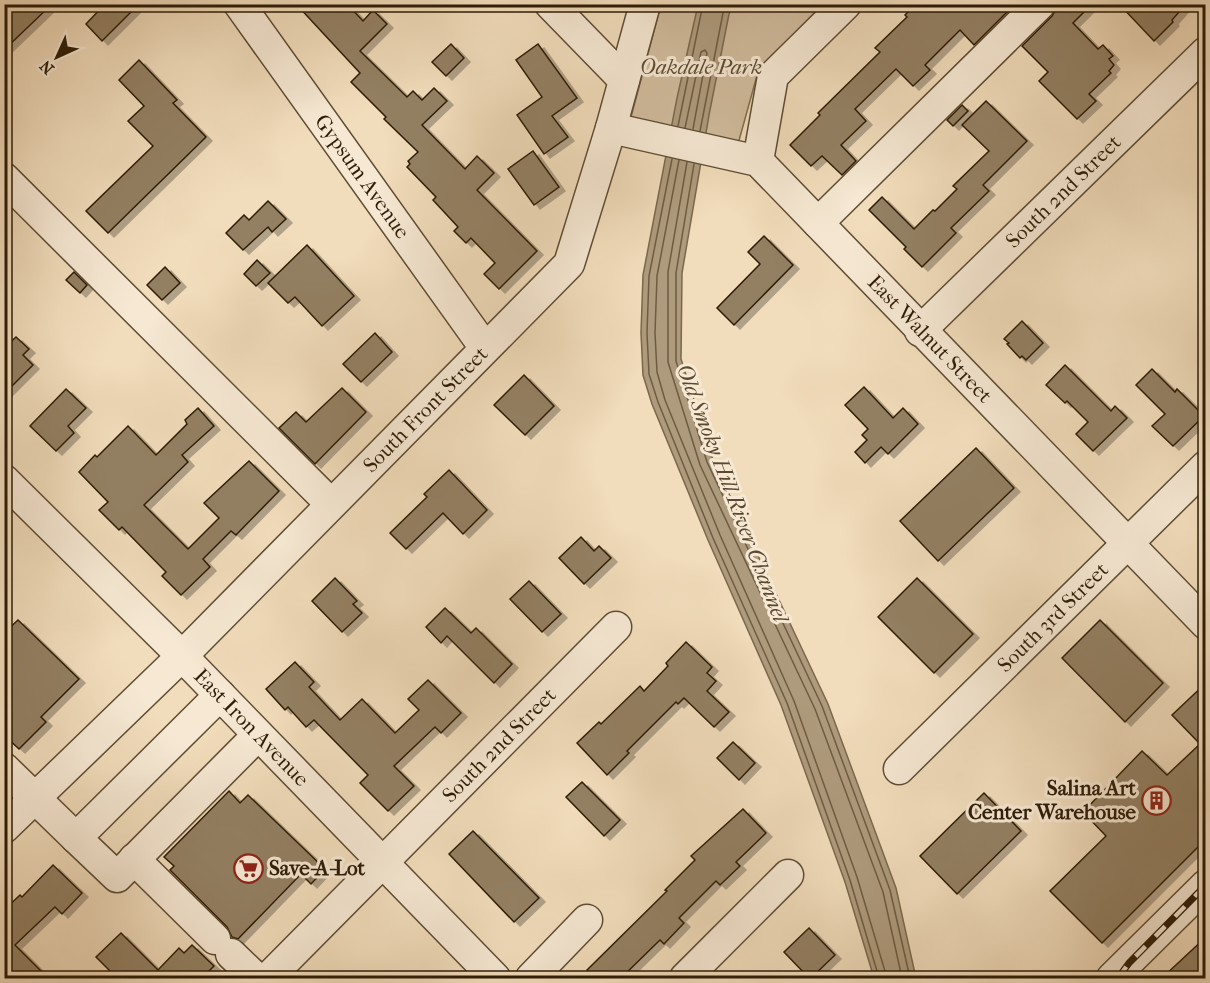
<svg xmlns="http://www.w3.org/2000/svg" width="1210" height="983" viewBox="0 0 1210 983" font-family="'IM FELL French Canon',serif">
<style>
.green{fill:#d0bb9c;stroke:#7e6c51;stroke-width:1.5}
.water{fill:#ae9b7d;stroke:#7a684d;stroke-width:1.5}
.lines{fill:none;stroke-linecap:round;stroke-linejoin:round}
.shore{stroke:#6e5c42;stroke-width:1.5}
.building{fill:#938064;stroke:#2d1c06;stroke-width:1.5;filter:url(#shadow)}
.minor-casing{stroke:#5e4c33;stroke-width:33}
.minor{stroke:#f6e8d3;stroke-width:30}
.rail-casing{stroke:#2d1c06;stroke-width:7}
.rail{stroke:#f6e8d3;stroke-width:4.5;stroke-dasharray:14;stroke-linecap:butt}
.labels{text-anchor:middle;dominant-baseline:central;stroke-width:6;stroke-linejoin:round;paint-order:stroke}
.park-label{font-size:21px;font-style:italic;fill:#5e4c33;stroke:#f6e8d3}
.street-label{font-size:21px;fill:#2d1c06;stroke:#f6e8d3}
.poi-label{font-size:21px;font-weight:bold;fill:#2d1c06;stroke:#f6e8d3;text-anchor:end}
.water-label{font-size:22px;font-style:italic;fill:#5a4830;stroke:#f6e8d3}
</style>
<defs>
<filter id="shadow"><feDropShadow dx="6" dy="4" stdDeviation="0" flood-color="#0004"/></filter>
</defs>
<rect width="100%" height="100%" fill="#f1dcbb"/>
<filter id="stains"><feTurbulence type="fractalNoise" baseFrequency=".00333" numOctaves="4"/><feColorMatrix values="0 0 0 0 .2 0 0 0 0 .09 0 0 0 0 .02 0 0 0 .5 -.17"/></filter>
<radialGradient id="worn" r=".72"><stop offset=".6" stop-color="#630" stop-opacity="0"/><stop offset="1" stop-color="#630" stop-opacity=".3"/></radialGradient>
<path class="green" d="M661,5h161l-64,67 -20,72 -107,-27z"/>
<path class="water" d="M698,5h36l-5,9 -20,101 -27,158 -1,86 32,101 115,244 68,184 20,90h-42l-29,-96 -64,-177 -73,-165 -56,-136 -9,-29 -2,-42 2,-58 34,-177z"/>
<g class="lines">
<g class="shore">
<path d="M678,126l25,-122"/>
<path d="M685,128l16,-76 4,-2 2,3 -14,76"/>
<path d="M700,131l23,-118 4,-9"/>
<path d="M672,159l-23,117 -2,57 2,41 9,28 55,136 74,165 63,177 29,98"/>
<path d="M679,160l-22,116 -2,57 2,39 8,28 55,135 74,166 63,176 30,101"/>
<path d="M687,162l-19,110v90l32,103 115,244 68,183 19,86"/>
<path d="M694,164l-18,109v88l31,101 115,244 68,184 20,88"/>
</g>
</g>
<g class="building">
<path d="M12,4h40l-48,46v-38z"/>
<path d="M105,4h34l-37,37 -16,-17z"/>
<path d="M296,4h51l16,17 10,-11 14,14 -27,27 47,46 6,-6 9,9 12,-12 13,13 -25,24 43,44 12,-13 17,17 -17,17 60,61 -38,38 -15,-15 11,-11 -24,-25 -5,5 -12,-12 4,-4 -25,-27 3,-3 -29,-30 3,-3 -2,-3 10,-9 -34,-33 2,-2 -35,-35 9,-9z"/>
<path d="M916,4h99l-41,41 -14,-15 -35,35 5,5 -17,16 -17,-17 -41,40 11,12 -25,24 15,16 -14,14 -20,-19 -11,10 -21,-21 30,-30 -2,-2 62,-61 -5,-4 32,-31 -2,-2z"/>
<path d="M1059,4h33l-19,19 25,26 5,-4 10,11 -4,3 5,6 -5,6 2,2 -22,21 7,7 -19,18 -38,-38 9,-9 -26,-26 30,-30z"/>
<path d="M1119,4h67l-14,16 1,2 -19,19z"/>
<path d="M451,44l13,14 -18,18 -14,-14z"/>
<path d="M538,44l39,54 -25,18 16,21 -24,17 -27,-39 25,-18 -26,-37z"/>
<path d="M139,60l38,40 -4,3 33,34 -98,96 -22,-22 67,-65 -25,-25 16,-15 -25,-26z"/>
<path d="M986,101l41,40 -44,44 6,6 -38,37 5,5 -34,34 -18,-18 2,-2 -37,-37 13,-13 32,32 19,-19 2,1 22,-22 -4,-3 36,-35 -27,-26z"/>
<path d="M962,105l6,6 -15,15 -6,-6z"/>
<path d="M533,151l26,36 -25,18 -26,-36z"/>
<path d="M268,201l18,18 -14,13 -4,-5 -25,23 -17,-17 18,-18 5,5z"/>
<path d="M764,236l29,29 -59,60 -17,-17 43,-44 -12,-12z"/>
<path d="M307,245l47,51 -32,30 -27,-29 -7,6 -20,-20z"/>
<path d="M257,260l13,13 -14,13 -12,-12z"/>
<path d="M165,267l15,16 -18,17 -15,-15z"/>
<path d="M74,272l13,13 -7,8 -14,-13z"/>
<path d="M1022,321l21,22 -17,17 -4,-4 -2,2 -13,-14 2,-1 -5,-4z"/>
<path d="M375,333l17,19 -31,30 -18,-18z"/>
<path d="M16,337l13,12 -6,6 10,10 -29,29v-46z"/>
<path d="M1065,365l46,46 4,-5 12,12 -34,33 -17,-17 12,-12 -21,-21 -2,2 -19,-18z"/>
<path d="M1152,369l23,23 2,-3 27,27 -31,30 -21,-20 13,-12 -29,-29z"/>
<path d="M524,375l30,31 -29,29 -31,-30z"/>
<path d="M864,387l29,31 10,-10 15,16 -30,30 -7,-7 -16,16 -10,-11 12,-12 -5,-5 6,-6 -23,-24z"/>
<path d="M342,388l24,24 -51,52 -36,-36 17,-16 10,10z"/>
<path d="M66,389l20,19 -18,18 6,7 -18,18 -26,-25z"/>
<path d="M198,408l16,18 -32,29 6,7 -44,43 44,44 31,-31 -15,-15 45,-42 30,30 -43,44 -5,-4 -28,28 7,8 -29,28 -19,-19 4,-4 -44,-45 -3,3 -20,-20 9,-8 -29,-30 16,-17 2,2 31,-31 28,29 31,-31 -2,-4z"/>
<path d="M976,448l38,40 -76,73 -38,-40z"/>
<path d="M449,470l38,40 -24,24 -20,-21 -37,36 -16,-16 37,-36 -3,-3z"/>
<path d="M581,537l13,14 5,-5 12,12 -27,26 -25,-26z"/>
<path d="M335,578l22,23 -4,3 9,9 -20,19 -30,-31z"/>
<path d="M917,578l56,56 -39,39 -56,-56z"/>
<path d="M529,581l32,33 -19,18 -32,-33z"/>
<path d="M445,608l26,25 5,-5 36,36 -18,19 -47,-47 -6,7 -15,-16z"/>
<path d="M18,620l61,59 -38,38 5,5 -27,27 -15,-14v-102z"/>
<path d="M1100,620l63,63 -38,39 -63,-64z"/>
<path d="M686,642l26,25 -5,6 9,8 -9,10 22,21 -15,15 -30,-29 -6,6 -2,-2 -49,49 2,2 -22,22 -30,-32 22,-21 2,2 39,-38 4,5 24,-25 -2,-3z"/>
<path d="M295,662l19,20 -5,5 31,33 22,-21 33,34 24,-23 -11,-11 20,-19 33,33 -20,20 -6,-6 -41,39 20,20 -26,25 -28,-28 8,-8 -54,-55 -8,7 -18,-20 -3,3 -19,-21z"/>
<path d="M1206,683v156l-104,104 -52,-52 56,-55 -23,-24 59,-61 25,24 33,-31 -28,-29z"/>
<path d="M733,742l22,21 -16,17 -22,-22z"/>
<path d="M582,782l38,38 -16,16 -38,-39z"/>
<path d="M229,791l11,12 8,-8 77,74 -14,15 -10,-10 -63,65 -6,-2 -5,-10 -57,-57 4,-4 -10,-9z"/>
<path d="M984,793l37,38 -64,63 -37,-38z"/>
<path d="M743,809l23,24 -30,29 4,4 -20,19 -4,-4 -37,37 5,5 -20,21 -4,-4 -39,38h-26l-8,-8 80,-79 -2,-1 30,-30 -4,-4z"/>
<path d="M473,831l66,67 -25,24 -65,-68z"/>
<path d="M53,865l29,28 -20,21 -7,-7 -40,38 33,33h-28l-16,-15v-53l16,-15 2,2z"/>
<path d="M809,928l26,27 -24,23h-2l-25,-26z"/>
<path d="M121,933l37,37 21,-22 5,5 8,-8 22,21 -12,12h-85l-21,-21z"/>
<path d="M1206,937v41h-44z"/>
</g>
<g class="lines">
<defs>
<g id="minor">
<path id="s1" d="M239,4l246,344"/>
<path d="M550,4l74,76"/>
<path id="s2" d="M611,128l147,33 448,463"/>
<path d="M758,161l15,-85 73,-72"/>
<path d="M4,178l327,326"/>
<path d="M818,223l222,-219"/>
<path id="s3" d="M920,331l286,-279"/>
<path id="s4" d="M4,480l178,176 313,322"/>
<path d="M220,695l-144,143 41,39 141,-142"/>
<path d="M4,768l72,70"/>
<path id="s5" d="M899,769l307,-303"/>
<path id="s6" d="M4,828l178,-172 387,-392 42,-136 34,-124"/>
<path d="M134,859l81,80"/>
<path d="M231,954l25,24"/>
<path id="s7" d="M268,978l348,-351"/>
<path d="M531,978l56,-58"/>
<path d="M685,978l103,-103"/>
<path d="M1112,978l94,-93"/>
</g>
</defs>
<use href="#minor" class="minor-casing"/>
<use href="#minor" class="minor"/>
<defs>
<path id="rail" d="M1118,978l11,-15 77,-78"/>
</defs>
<use href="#rail" class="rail-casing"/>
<use href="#rail" class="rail"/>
</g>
<defs>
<symbol id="building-ring" viewBox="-11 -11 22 22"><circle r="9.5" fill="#f6e8d3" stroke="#8f2418" stroke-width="1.5"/><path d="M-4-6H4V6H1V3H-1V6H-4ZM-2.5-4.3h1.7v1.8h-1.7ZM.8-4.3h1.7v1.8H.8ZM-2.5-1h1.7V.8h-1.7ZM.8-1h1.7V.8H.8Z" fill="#8f2418"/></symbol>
<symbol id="supermarket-ring" viewBox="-11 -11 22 22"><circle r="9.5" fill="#f6e8d3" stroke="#8f2418" stroke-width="1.5"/><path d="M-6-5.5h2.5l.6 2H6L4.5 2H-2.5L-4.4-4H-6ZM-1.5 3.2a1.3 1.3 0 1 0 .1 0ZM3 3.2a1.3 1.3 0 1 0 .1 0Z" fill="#8f2418"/></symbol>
</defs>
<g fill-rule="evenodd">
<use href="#building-ring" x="1140" y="784" width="33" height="33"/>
<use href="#supermarket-ring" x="232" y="852" width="33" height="33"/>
</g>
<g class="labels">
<g class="park-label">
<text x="701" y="67">Oakdale Park</text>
</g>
<g class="street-label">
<text stroke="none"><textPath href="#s1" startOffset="212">Gypsum Avenue</textPath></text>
<text stroke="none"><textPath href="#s3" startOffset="200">South 2nd Street</textPath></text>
<text stroke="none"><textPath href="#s2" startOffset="398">East Walnut Street</textPath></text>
<text stroke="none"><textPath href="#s6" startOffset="594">South Front Street</textPath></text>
<text stroke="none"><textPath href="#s5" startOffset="216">South 3rd Street</textPath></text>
<text stroke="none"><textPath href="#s4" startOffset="350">East Iron Avenue</textPath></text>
<text stroke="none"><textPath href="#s7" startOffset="328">South 2nd Street</textPath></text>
</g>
<g class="poi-label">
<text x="1136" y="788">Salina Art<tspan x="1136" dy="24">Center Warehouse</tspan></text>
<text x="269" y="868" text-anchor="start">Save-A-Lot</text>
</g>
<g class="water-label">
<text transform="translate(732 493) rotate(69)">Old Smoky Hill River Channel</text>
</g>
</g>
<rect width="1210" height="983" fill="none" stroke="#f1dcbb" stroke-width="24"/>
<rect x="6" y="6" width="1198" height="971" fill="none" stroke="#2d1c06" stroke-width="3"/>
<rect x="12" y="12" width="1186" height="959" fill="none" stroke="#2d1c06" stroke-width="1.5"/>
<g transform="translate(57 57) rotate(225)" stroke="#f6e8d3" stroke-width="4.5" paint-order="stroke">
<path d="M0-4.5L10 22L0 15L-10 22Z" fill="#2d1c06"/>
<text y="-9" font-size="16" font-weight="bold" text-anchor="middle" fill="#2d1c06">N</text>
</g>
<rect width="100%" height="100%" filter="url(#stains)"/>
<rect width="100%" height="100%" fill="url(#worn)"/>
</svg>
